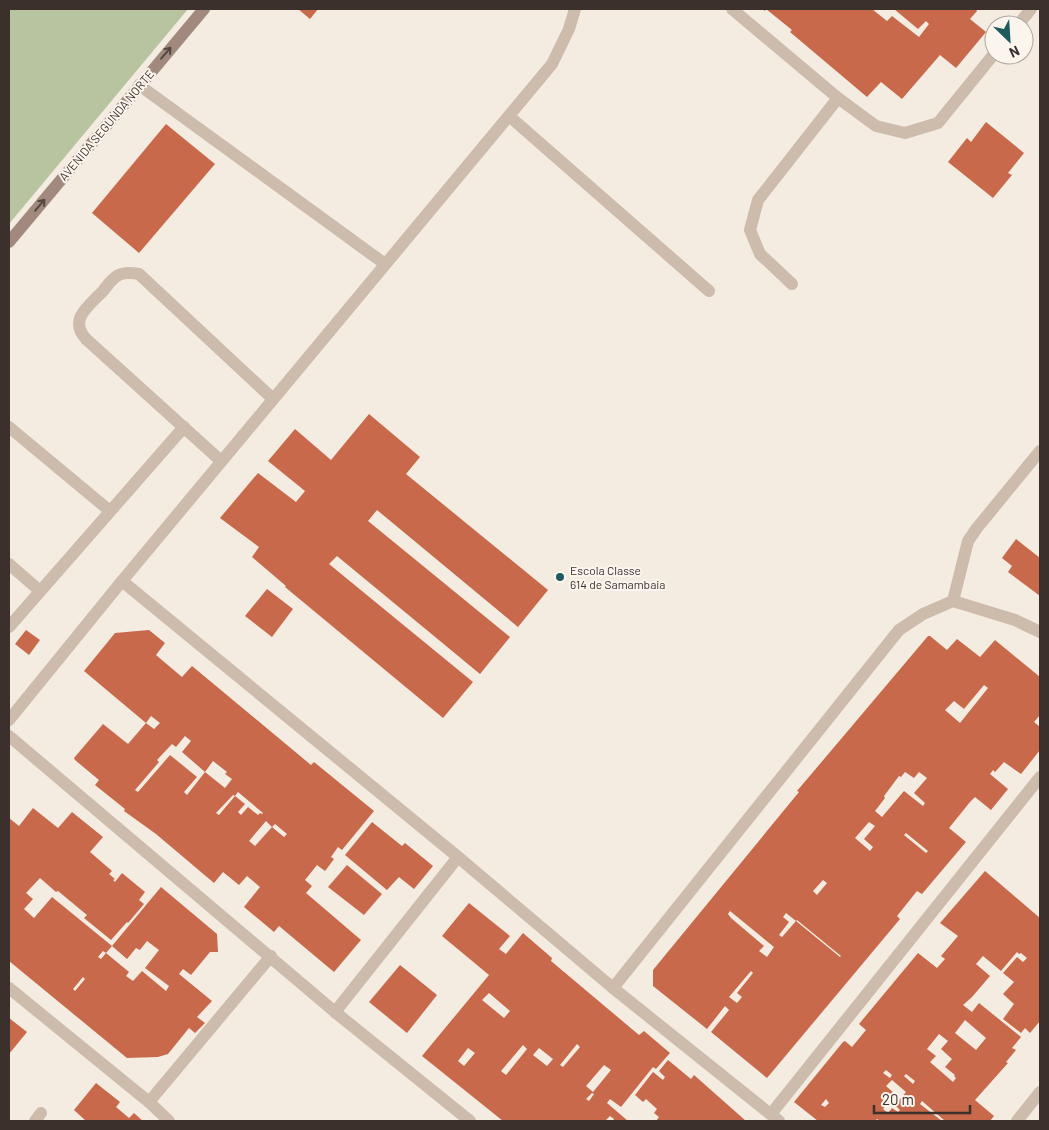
<svg xmlns="http://www.w3.org/2000/svg" width="1049" height="1130" viewBox="0 0 1049 1130" font-family="Barlow,sans-serif">
<style>
.green{fill:#b8c4a0}
.building{fill:#c8694b;fill-rule:evenodd}
.lines{fill:none;stroke-linecap:round;stroke-linejoin:round}
.lane{stroke:#cdbbac;stroke-width:12}
.street{stroke:#cdbbac;stroke-width:12}
.secondary{stroke:#a18a7d;stroke-width:12}
.oneway{stroke:#544640}
.poi-dot{fill:#1f5a5e;stroke:#fbf5ee;stroke-width:2}
.labels{text-anchor:middle;dominant-baseline:central;stroke-width:4;stroke-linejoin:round;paint-order:stroke}
.street-label{font-size:12px;fill:#3b302b;stroke:#fbf5ee}
.poi-label{font-size:12px;fill:#3b302b;stroke:#fbf5ee;text-anchor:start}
</style>
<rect width="100%" height="100%" fill="#f4ebe1"/>
<path class="green" d="M9,9h179l-179,215z"/>
<g class="building">
<path d="M298,9h20l-8,10z"/>
<path d="M762,9h110l15,12 5,-5 27,21 10,-13 -3,-3 -8,8 -24,-20h82l1,2 -7,8 16,13 -30,36 -16,-13 -38,44 -21,-17 -14,15 -77,-65 2,-2 -26,-21 -1,2z"/>
<path d="M986,122l38,31 -16,20 4,2 -19,23 -45,-36 19,-24 4,4z"/>
<path d="M166,124l49,40 -76,89 -47,-40z"/>
<path d="M369,414l51,43 -14,17 142,116 -30,37 -141,-117 -9,11 142,116 -30,37 -143,-118 -8,8 144,118 -30,36 -158,-131 1,-1 -34,-29 7,-10 -39,-29 38,-45 38,29 9,-11 -37,-30 27,-32 36,31z"/>
<path d="M1016,539l24,19v38l-32,-24 4,-6 -10,-8z"/>
<path d="M267,589l26,20 -21,28 -27,-21z"/>
<path d="M26,630l14,10 -11,15 -14,-11z"/>
<path d="M149,630l16,13 -9,12 26,22 10,-11 119,99 3,-3 60,49 -32,39 -4,-3 -7,10 3,2 -9,12 -8,-6 -12,15 7,6 -6,7 55,47 -27,32 -55,-46 -5,6 -30,-25 16,-20 -13,-11 -8,9 -16,-13 -9,11 -58,-49 -32,-23 1,-2 -30,-24 4,-5 -24,-20 -1,-2 29,-34 25,20 18,-21 -62,-52 31,-38zM151,716l9,7 -6,6 -8,-6zM185,736l6,5 -9,11 23,20 8,-11 14,11 -2,2 7,5 -7,9 -20,-16 -18,23 -3,-3 13,-15 -27,-22 -32,37 -3,-2 24,-28 -2,-2 15,-16 4,3zM238,792l25,21 -1,1 -2,-1 -2,2 -10,-8 -7,8 -3,-3 7,-8 -10,-8zM233,795l2,1 -16,19 -3,-2zM266,821l6,6 3,-3 12,10 -3,3 -12,-10 -17,19 -6,-5z"/>
<path d="M928,636h2l17,14 10,-11 23,18 15,-17 45,37v38l-6,7 6,5v23l-19,24 -17,-12 -9,10 -2,-2 -3,4 18,15 -17,21 -16,-13 -5,5 -21,26 17,14 -44,52 -5,-3 -20,25 3,3 -133,159 -56,-46 18,-22 -4,-4 -18,23 -54,-43v-16l146,-178 -2,-1 44,-52zM984,685l4,3 -28,35 -15,-13 9,-9 10,8zM905,772l9,6 5,-6 8,6 -13,15 11,10 -2,3 -19,-15 -22,26 -7,-6 10,-13 -1,-2 15,-20 2,1zM869,822l6,4 -11,13 9,8 -3,4 -15,-13zM906,833l22,18 -2,2 -22,-18zM823,880l4,3 -10,12 -4,-4zM730,911l44,36 -7,10 -8,-6 5,-5 -33,-28 -3,-4zM786,913l10,8 1,-1 44,36 -1,1 -44,-36 -14,16 -3,-2 10,-13 -6,-5zM751,971l2,2 -16,20 5,4 -5,6 -8,-6z"/>
<path d="M33,808l25,20 14,-16 31,25 -13,15 22,19 -3,3 6,5 -2,1 2,2 7,-9 23,19 -6,8 5,4 -16,19 -1,-1 -16,18 -27,-22 3,-3 -29,-24 -2,1 -16,-14 -14,15 7,6 -9,10 10,9 18,-21 60,49 -6,7 23,19 -3,4 7,5 9,-10 24,20 3,-5 -24,-18 14,-18 -12,-9 -7,9 -4,-2 -9,11 -15,-13 49,-59 56,47 1,18h-8l-19,23 -8,-6 -4,5 33,27 -15,16 8,6 -10,10 -6,-5 -21,26 -10,3 -31,1 -118,-97v-143l10,8zM103,951l3,2 -5,6 -3,-2zM83,977l2,2 -10,12 -2,-2z"/>
<path d="M372,822l30,24 3,-3 28,23 -19,23 -15,-12 -12,13 -42,-35z"/>
<path d="M347,865l35,29 -18,21 -36,-28z"/>
<path d="M985,871l55,47v103l-10,12 -5,-5 -4,5 -18,-14 11,-15 -11,-10 11,-12 -11,-9 14,-16 6,5 4,-4 -6,-5 -2,1 -2,-2 -16,19 -18,-15 -7,8 14,12 -18,21 -9,8 9,7 7,-9 42,34 -9,11 4,2 -10,12 2,1 -33,37 19,16 -4,5h-45l-23,-20 -2,3 22,17h-62l-3,-2 -2,2h-57l-24,-19 49,-60 2,-1 7,6 14,-17 -7,-6 59,-71 19,15 8,-9 -4,-3 17,-20 -18,-13zM965,1020l21,18 -10,12 -21,-17zM939,1034l9,7 -7,8 11,10 -7,8 10,8 -1,1 2,2 -3,4 -23,-20 6,-6 -9,-7zM886,1070l6,5 -2,3 -7,-5zM906,1074l9,7 -2,3 -9,-8zM892,1080l14,12 -11,13 5,5 -2,2 -6,-4 -4,5 -5,-4 12,-15 -9,-8zM826,1099l3,4 -4,4 -4,-2z"/>
<path d="M469,903l41,33 -11,13 7,5 17,-21 29,25 -1,3 88,74 5,-4 26,22 -14,16 -3,-2 -32,40 -11,-8 -3,4 21,18h-15l1,-2 -4,-3 -5,5h-102l-81,-65 67,-81 -47,-39zM489,993l21,18 -6,7 -22,-18zM577,1044l3,3 -17,20 -3,-2zM523,1045l4,4 -21,26 -5,-4zM468,1048l7,5 -11,13 -6,-5zM539,1048l14,11 -6,7 -14,-11zM604,1065l7,5 -18,22 -7,-6zM592,1093l2,1 -5,7 -3,-2z"/>
<path d="M400,965l37,30 -30,38 -38,-31z"/>
<path d="M9,1018l18,14 -18,22z"/>
<path d="M668,1060l23,19 3,-4 52,46h-90l3,-4 -5,-4 3,-4 -11,-10 -3,3 -8,-7 18,-23 10,8 2,-3 -6,-6z"/>
<path d="M96,1083l24,19 -4,5 13,11 5,-5 9,8h-57l-12,-11z"/>
</g>
<g class="lines">
<g class="lane">
<path d="M509,116l200,175"/>
<path d="M792,284l-32,-30 -10,-24 8,-30 80,-102"/>
<path d="M9,427l101,84"/>
<path d="M221,461l-135,-122c-18,-20 3,-33 17,-48 4,-5 10,-14 16,-16 6,-3 14,-2 20,-1l134,125"/>
<path d="M9,564l31,27"/>
<path d="M9,627l175,-200"/>
<path d="M35,1121l6,-8"/>
</g>
<g class="street">
<path d="M575,9l-6,20 -17,35 -430,517 336,276 155,131 166,133"/>
<path d="M732,9l106,89 38,28 29,7 33,-10 56,-69"/>
<path d="M1018,25l13,-16"/>
<path d="M139,85l246,179"/>
<path d="M953,601l15,-60 9,-13 63,-77"/>
<path d="M9,720l113,-139"/>
<path d="M9,736l326,276 135,109"/>
<path d="M9,988l140,114 20,19"/>
<path d="M613,988l286,-358 24,-16 30,-13 62,19 25,12"/>
<path d="M335,1012l123,-155"/>
<path d="M149,1102l122,-146"/>
<path d="M771,1114l269,-337"/>
<path d="M1017,1121l23,-29"/>
</g>
<path class="secondary" d="M9,242l195,-233"/>
</g>
<defs><path id="oneway-shaft" d="M-6 0H5M1.5-3L5.5 0L1.5 3" fill="none" stroke-width="1.6" stroke-linecap="round" stroke-linejoin="round" transform="scale(1.25)"/></defs>
<g class="oneway">
<use href="#oneway-shaft" transform="translate(166 53) rotate(-49)"/>
<use href="#oneway-shaft" transform="translate(40 205) rotate(-50)"/>
</g>
<circle class="poi-dot" cx="560" cy="577" r="5"/>
<g class="labels">
<g class="street-label">
<text transform="translate(106 125) rotate(-50)">AVENIDA SEGUNDA NORTE</text>
</g>
<g class="poi-label">
<text x="570" y="570">Escola Classe<tspan x="570" dy="14">614 de Samambaia</tspan></text>
</g>
</g>
<rect width="1049" height="1130" fill="none" stroke="#3b302b" stroke-width="20"/>
<g transform="translate(1009 40) rotate(155)"><circle r="24" fill="#fbf5ee" stroke="#aea6a0"/>
<path d="M0-4L9 19L0 12L-9 19Z" fill="#1f5a5e"/>
<text y="-8" font-size="14" font-weight="bold" text-anchor="middle" fill="#3b302b">N</text>
</g>
<path d="M874 1105v8h96v-8" fill="none" stroke="#3b302b" stroke-width="2.5"/>
<text x="882" y="1105" font-size="15" fill="#3b302b" stroke="#fbf5ee" stroke-width="4" paint-order="stroke">20 m</text>
</svg>
